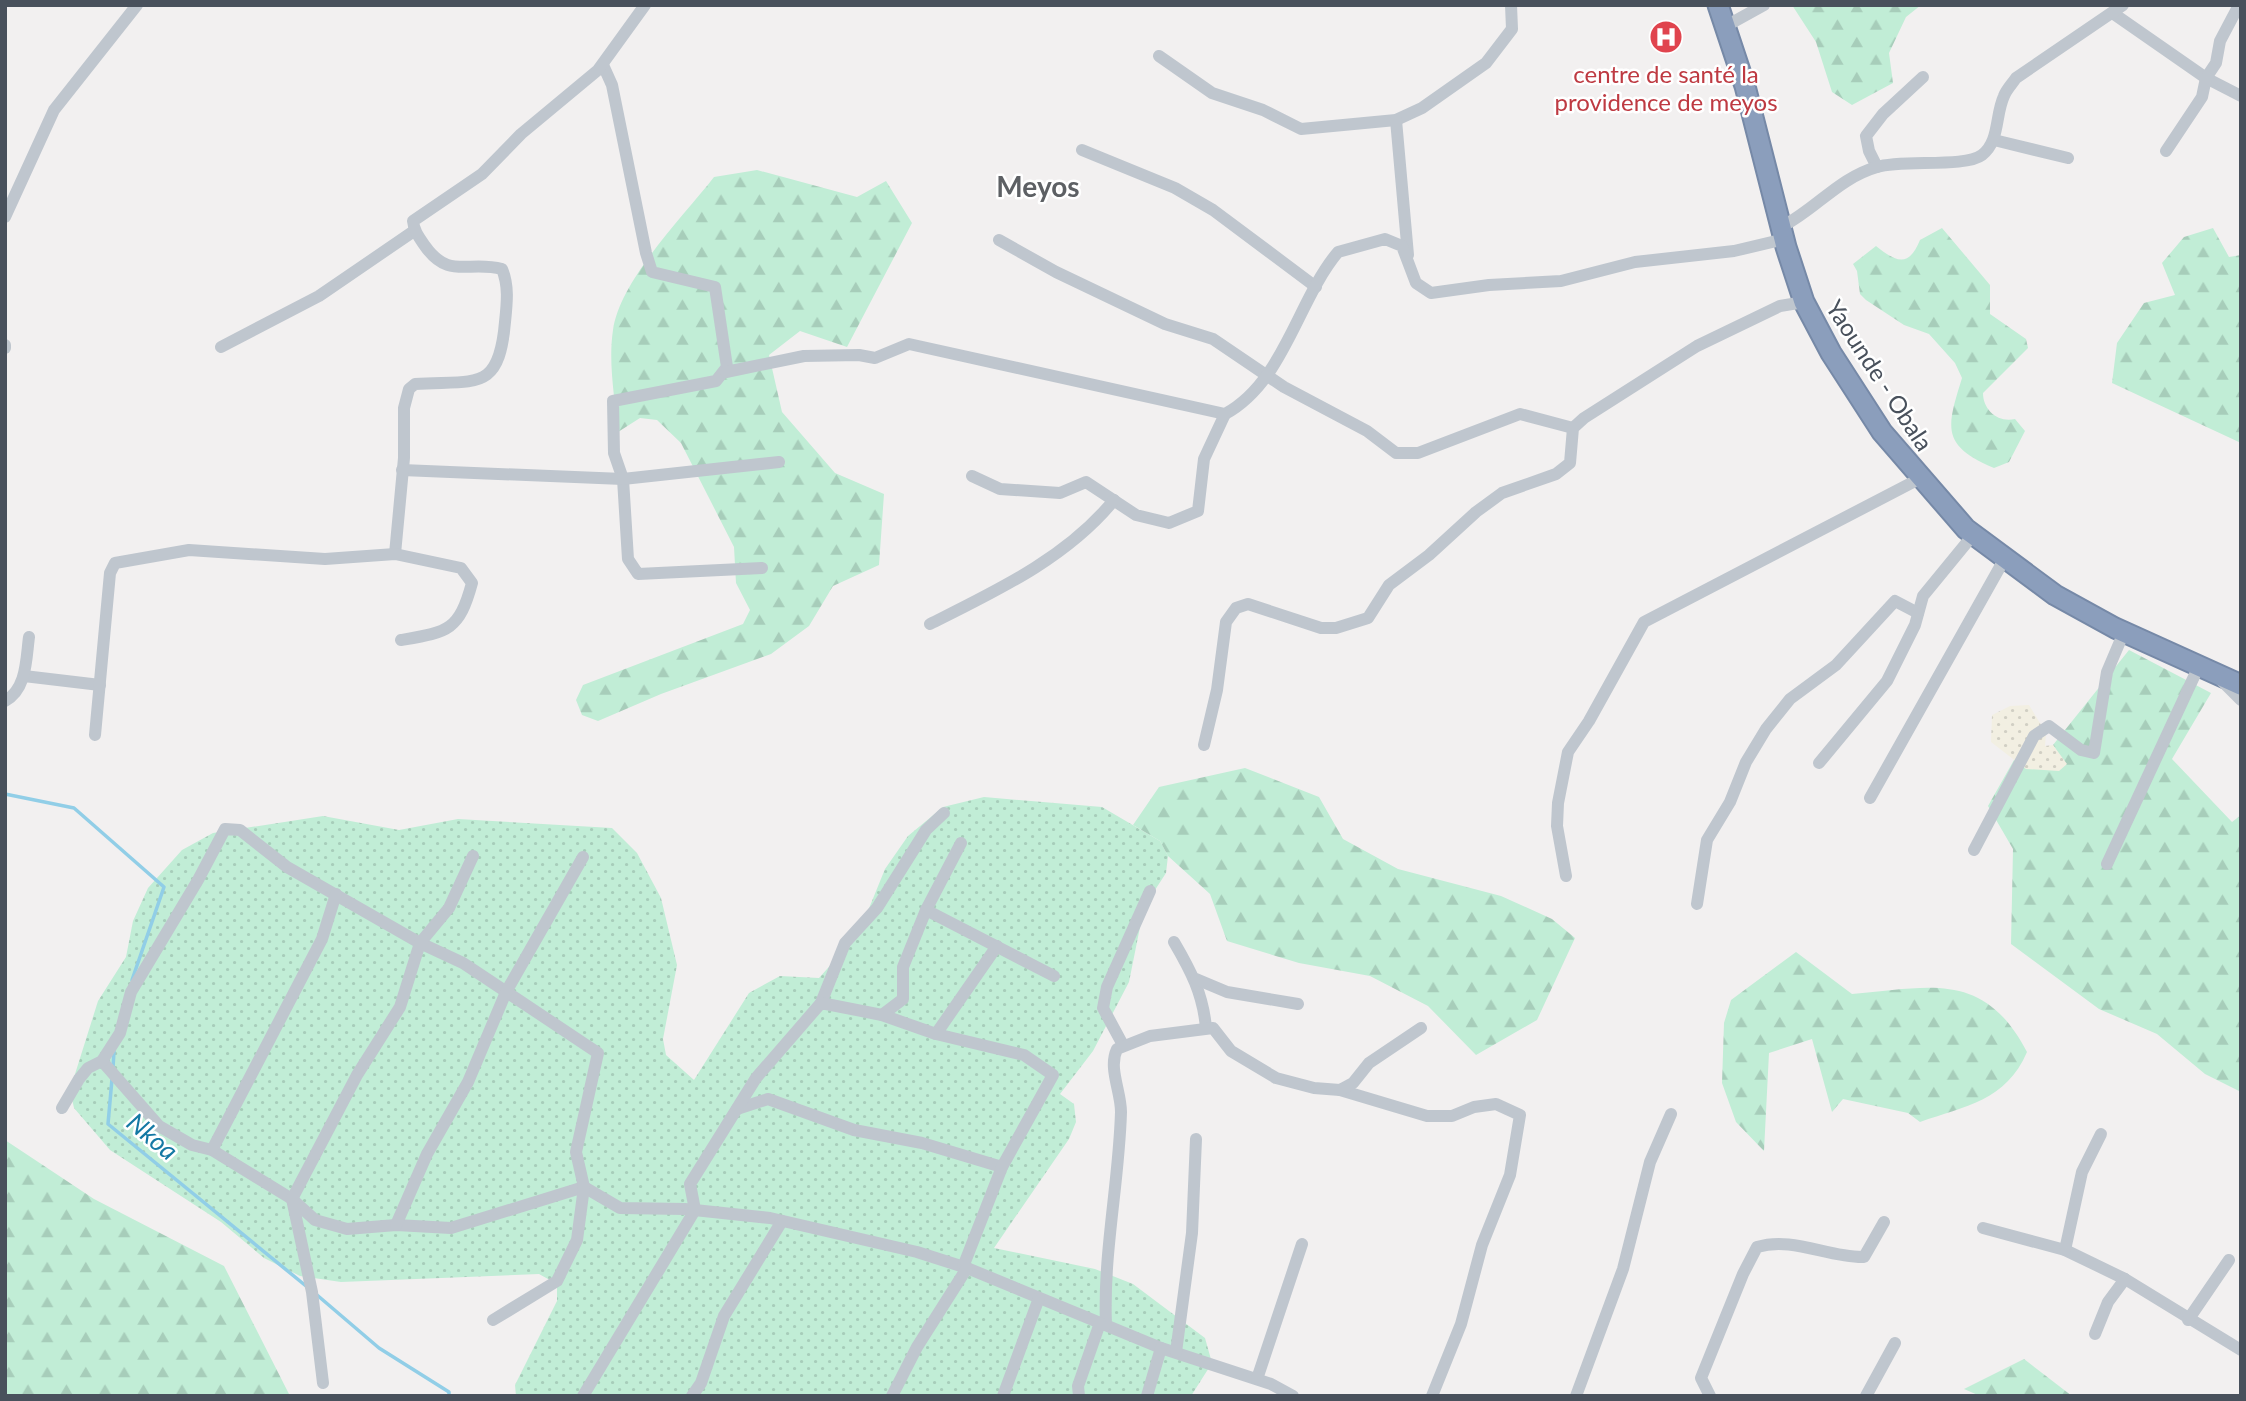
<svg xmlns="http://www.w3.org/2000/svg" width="2246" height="1401" viewBox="0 0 2246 1401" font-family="Lato,sans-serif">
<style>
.grass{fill:url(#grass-dots)}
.forest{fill:url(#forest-firs)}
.sand{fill:url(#sand-dots)}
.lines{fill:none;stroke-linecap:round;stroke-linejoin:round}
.stream{stroke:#91cee7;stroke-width:3.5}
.highway-casing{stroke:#7689a7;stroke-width:23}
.minor{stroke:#bfc6ce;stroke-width:12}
.highway{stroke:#8b9ebc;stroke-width:19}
.labels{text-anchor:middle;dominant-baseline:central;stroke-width:5;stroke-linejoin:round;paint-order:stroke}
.health-label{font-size:24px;fill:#be3a42;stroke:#fff}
.street-label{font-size:24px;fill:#49515c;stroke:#fff}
.water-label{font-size:26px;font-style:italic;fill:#1479a4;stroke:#fff}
.quarter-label{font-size:28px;font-weight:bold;fill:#5d6064;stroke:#fff}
</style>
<defs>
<pattern id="grass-dots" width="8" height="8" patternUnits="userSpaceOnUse" patternTransform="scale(1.75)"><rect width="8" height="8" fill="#c1edd6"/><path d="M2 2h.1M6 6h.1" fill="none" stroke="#a7cdba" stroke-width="1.8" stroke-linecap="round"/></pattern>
<pattern id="forest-firs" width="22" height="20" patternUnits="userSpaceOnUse" patternTransform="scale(1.75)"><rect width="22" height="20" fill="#c1edd6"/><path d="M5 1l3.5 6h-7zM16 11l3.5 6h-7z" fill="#a7cdba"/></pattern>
<pattern id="sand-dots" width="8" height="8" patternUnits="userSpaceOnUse" patternTransform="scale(1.75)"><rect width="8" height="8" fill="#f2efe2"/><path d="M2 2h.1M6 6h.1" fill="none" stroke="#d1cfc4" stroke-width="1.8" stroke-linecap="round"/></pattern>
</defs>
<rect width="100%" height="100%" fill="#f2f0f0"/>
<path class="grass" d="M984,797l118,10 58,34 8,15 -2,17 -22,34 -15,75 -36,69 -33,43 14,10 2,18 -7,17 -75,109 101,21 38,15 72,54 7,25 -21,33h-675l-1,-11 42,-84v-17l-18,-10 -198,8 -41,-6 -36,-18 -43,-36 -111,-72 -36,-42 -4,-18 28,-89 28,-44 7,-36 15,-33 34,-38 31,-17 110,-17 76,14 59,-11 154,9 25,25 24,45 16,67 -14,74 3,16 28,25 55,-87 31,-17 39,2 40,-45 26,-64 23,-33 35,-29z"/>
<g class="forest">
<path d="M1792,5h129l-15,12 -17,36 4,30 -41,22 -20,-13 -16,-50z"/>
<path d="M757,170l100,27 29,-16 26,42 -65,124 -47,-16 -31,24 13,57 53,61 49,21 -5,71 -46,21 -24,40 -38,28 -110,40 -63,27 -16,-6 -6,-15 7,-15 160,-61 7,-14 -14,-27 -2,-36 -53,-104 -24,-23 -17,-2 -22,14c-3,-33 -10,-69 -5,-102 7,-50 70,-113 101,-153z"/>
<path d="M1942,228l48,57v29l36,25 2,9 -45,45c0,17 15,30 32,26l10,12 -16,31 -15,6c-54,-23 -47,-41 -32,-90l-7,-15 -26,-29 -25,-9 -38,-25 -6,-6 -3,-23 -4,-7 23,-18c21,17 33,21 44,-6z"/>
<path d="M2213,228l16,29 12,-2v188l-129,-60 5,-40 27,-40 31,-8 -13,-32 22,-26z"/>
<path d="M2129,650l82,43 -39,66 60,63 9,-7v277l-36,-18 -48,-40 -58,-25 -88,-65 2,-95 -25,-43 26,-46 13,9 39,-4 -13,-20z"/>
<path d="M1245,768l74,29 24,42 55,30 103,27 51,23 23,19 -38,82 -61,35 -48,-49 -58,-30 -71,-13 -72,-22 -17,-47 -42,-38 -8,-15 -27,-16 26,-38z"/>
<path d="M1796,952l56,42c79,-7 132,-24 175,58 -21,49 -62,54 -107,70l-12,-9 -65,-14 -11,13 -20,-73 -43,14 -5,98 -28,-29 -14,-39 2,-60 7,-23z"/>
<path d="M5,1140l89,59 130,67 66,130h-285z"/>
<path d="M2024,1359l48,37h-92l-16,-7z"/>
</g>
<path class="sand" d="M2029,705l17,28 -1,13 8,-1 14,19 -8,7 -33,-2 -35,-27 1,-27 18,-9z"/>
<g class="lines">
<g class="stream">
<path d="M5,794l69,14 90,79 -32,93"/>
<path d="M113,1068l1,-17"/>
<path d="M112,1079l-4,45 198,162"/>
<path d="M317,1295l62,53 70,44v4"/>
</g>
<defs>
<path id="highway" d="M1718,5l27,81 41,161 18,55 27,51 51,79 84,97 89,66 60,33 126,57"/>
</defs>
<use href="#highway" class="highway-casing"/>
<g class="minor">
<path d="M2114,14l92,64 35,18"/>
<path d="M1726,26l38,-21"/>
<path d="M1159,56l53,37 51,17 38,19 95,-9 26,-12 64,-45 26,-34 -1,-24"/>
<path d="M603,65l9,20 34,168 6,19 63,15 12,80 -11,14 -103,20 1,52 9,26 5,80 10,15 124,-6"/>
<path d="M1396,120l12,135"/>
<path d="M1994,140l74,18"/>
<path d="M1082,150l93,38 38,22 103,77"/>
<path d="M2166,151l36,-54 4,-19 10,-15 4,-22 19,-36"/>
<path d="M1877,167l-8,-16 -3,-15 17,-22 40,-37"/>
<path d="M5,217l49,-107 83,-105"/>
<path d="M1783,226c34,-18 56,-48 94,-59 25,-8 88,1 105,-12 18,-14 13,-40 22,-59 2,-6 8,-12 12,-18l107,-73"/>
<path d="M999,240l57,32 109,52 48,15 71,48 83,44 29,22h22l102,-39 53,14"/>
<path d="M5,345v3"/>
<path d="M221,347l98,-51 95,-65"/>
<path d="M726,372l78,-16 55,-1 16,3 34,-14 316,70c59,-32 72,-113 113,-162l47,-13 17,7 14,37 15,10 58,-8 72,-4 74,-19 99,-11 51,-12"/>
<path d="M402,470l221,9 156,-17"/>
<path d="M972,476l28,13 60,4 26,-11 50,33 33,8 29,-12 6,-52 21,-45"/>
<path d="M395,554l9,-96v-50l5,-19 6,-5c61,-4 84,9 90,-62 2,-19 4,-36 -3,-53 -34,-9 -53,11 -77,-23 -6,-9 -11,-15 -12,-25l69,-47 39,-40 77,-64 47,-65"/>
<path d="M930,624c66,-33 137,-66 184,-124"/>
<path d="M24,676l76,9"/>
<path d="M2219,678l22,22"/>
<path d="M5,701c22,-12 21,-42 24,-64"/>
<path d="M95,735l15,-162 5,-10 74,-13 136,9 70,-5 66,14 11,15c-13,48 -24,49 -71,57"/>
<path d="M1204,745l13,-55 9,-68 10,-14 12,-4 73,24h15l32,-10 21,-33 40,-30 47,-43 26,-19 54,-19 14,-11 3,-35 11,-10 113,-72 83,-40 24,-4"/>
<path d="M1819,763l68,-82 28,-56 8,-29 50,-61"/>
<path d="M1870,798l135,-240"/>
<path d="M1974,850l60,-114 15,-10 32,24 13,3 13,-81 17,-40"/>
<path d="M2107,864l91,-196"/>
<path d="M1566,876l-9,-50 1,-23 10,-51 21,-31 55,-99 275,-143"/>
<path d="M1697,904l10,-64 23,-38 16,-40 20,-33 24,-30 46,-34 59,-64 23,12"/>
<path d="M926,910l128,66"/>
<path d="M1174,942c17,29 29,52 32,86"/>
<path d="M1196,979l31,13 71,12"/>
<path d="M821,1003l24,-60 32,-35 49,-78 18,-17"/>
<path d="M882,1015l21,-16v-32l23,-57 35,-67"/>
<path d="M936,1034l61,-88"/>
<path d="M1123,1045l-20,-37 4,-21 43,-96"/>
<path d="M102,1061l57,65 33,19 20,5 80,49 23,21 32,9 49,-4 55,3 133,-41 36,21 65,1 85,9 147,34 50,16 194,80 110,36 22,12"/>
<path d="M1340,1090l87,26h25l22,-9 22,-3 24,11 -10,60 -28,70 -21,79 -29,72"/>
<path d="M62,1108l17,-29 9,-11 14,-7 18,-28 11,-41 67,-112 27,-51 15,1 47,37 133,76 43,20 135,90 -22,99 8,35 -7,53 -20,41 -64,39"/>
<path d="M737,1109l31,-10 86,31 68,13 80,24"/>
<path d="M212,1150l110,-211 14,-45"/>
<path d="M396,1225l31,-71 41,-72 38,-90 77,-135"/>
<path d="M1983,1228l82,22 60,29 116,71"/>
<path d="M2065,1250l17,-78 19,-38"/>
<path d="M2188,1320l41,-60"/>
<path d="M1106,1325c-3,-72 13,-142 15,-213 0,-21 -13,-44 -4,-63l33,-13 63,-8 18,23 45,27 38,10 26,2 13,-7 16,-20 52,-35"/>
<path d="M2095,1334l13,-32 17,-23"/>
<path d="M1176,1352l16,-119 4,-94"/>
<path d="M1257,1379l45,-135"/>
<path d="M323,1383l-11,-91 -20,-93 65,-124 43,-68 20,-64 29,-35 24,-52"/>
<path d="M583,1396l112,-186 -5,-26 66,-106 65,-75 61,12 54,19 88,21 29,20 -51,92 -39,100"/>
<path d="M692,1396l9,-13 23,-67 58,-95"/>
<path d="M892,1396l25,-49 50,-79"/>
<path d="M1003,1396l36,-98"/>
<path d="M1079,1396l-1,-10 22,-63"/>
<path d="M1147,1396l14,-48"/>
<path d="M1576,1396l47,-127 27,-107 21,-48"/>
<path d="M1710,1396l-9,-18 42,-104 14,-27c36,-11 71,11 107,10l20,-35"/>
<path d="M1866,1396l29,-53"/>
</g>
<use href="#highway" class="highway"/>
</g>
<defs>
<symbol id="hospital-disc" viewBox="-11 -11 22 22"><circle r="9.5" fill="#e0444e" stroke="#fff"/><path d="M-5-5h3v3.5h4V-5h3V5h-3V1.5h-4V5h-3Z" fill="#fff"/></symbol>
</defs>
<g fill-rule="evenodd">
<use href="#hospital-disc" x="1647" y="18" width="38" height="38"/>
</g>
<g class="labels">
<g class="health-label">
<text x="1666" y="73">centre de santé la<tspan x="1666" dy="28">providence de meyos</tspan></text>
</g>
<g class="street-label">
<text transform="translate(1880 375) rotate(57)">Yaounde - Obala</text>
</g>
<g class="water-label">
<text transform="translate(153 1136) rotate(40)">Nkoa</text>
</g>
<g class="quarter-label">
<text x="1038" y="186">Meyos</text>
</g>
</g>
<rect width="2246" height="1401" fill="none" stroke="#49515c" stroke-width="14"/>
</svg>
